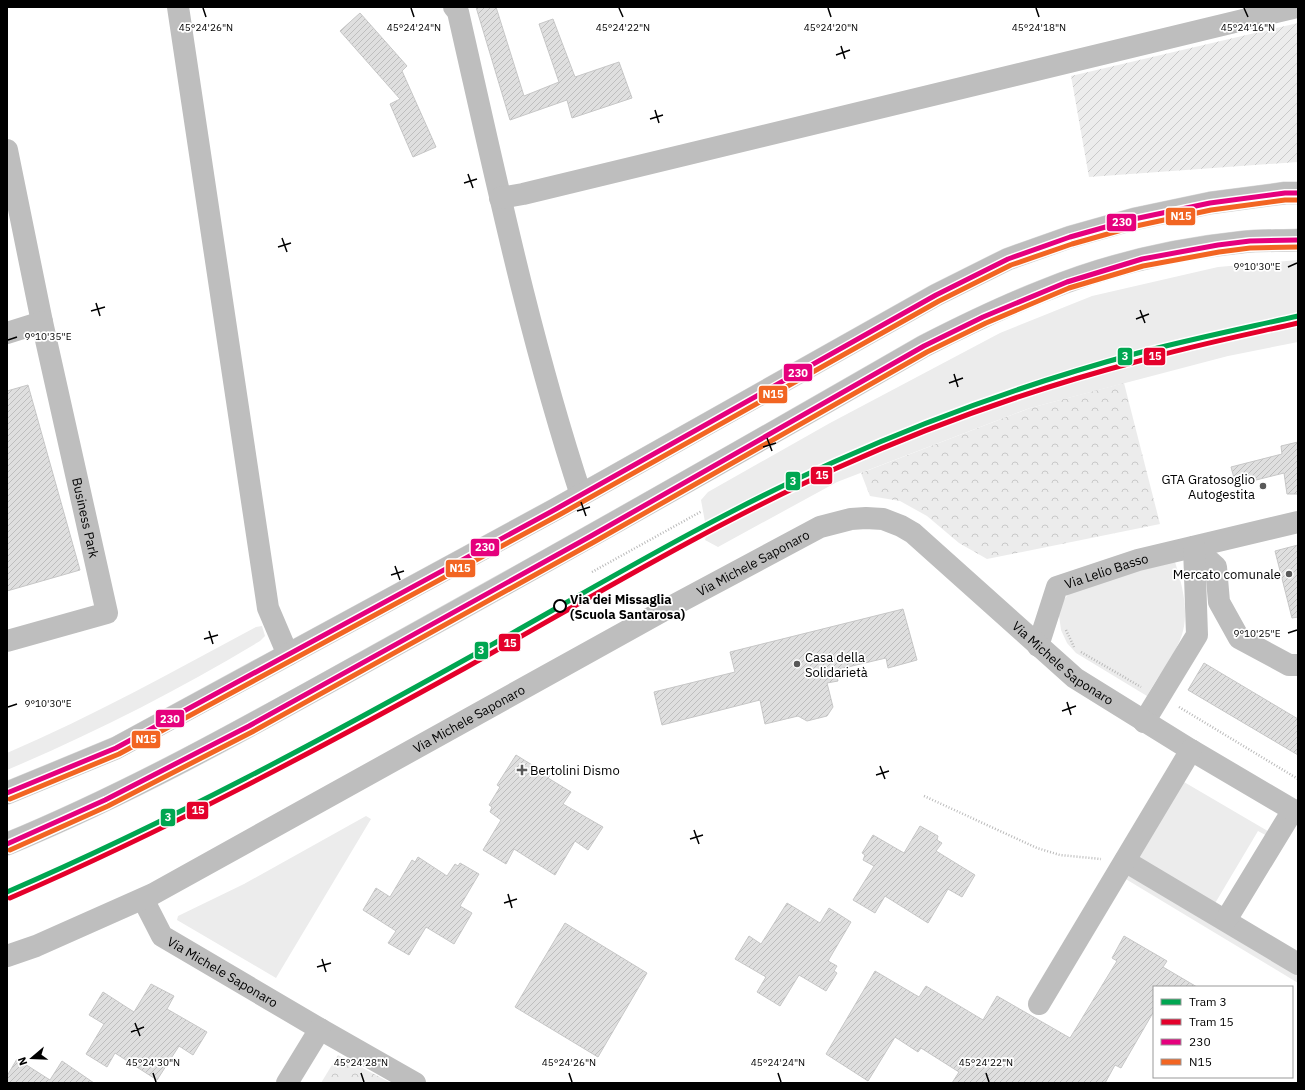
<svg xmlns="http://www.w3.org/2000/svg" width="1305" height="1090" viewBox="0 0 1305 1090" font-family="'IBM Plex Sans',sans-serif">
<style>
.grass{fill:#ececec}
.park{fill:url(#park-crowns)}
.garden{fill:url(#garden-furrows)}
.building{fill:url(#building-hatch);stroke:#c7c7c7}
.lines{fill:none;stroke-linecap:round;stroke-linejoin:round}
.major-casing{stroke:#dbdbdb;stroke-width:23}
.path{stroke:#b9b9b9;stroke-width:2.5;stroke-dasharray:1 2;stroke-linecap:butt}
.minor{stroke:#bebebe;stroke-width:22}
.major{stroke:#bebebe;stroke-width:22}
.bus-1-casing{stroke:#fff;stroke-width:8}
.bus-2-casing{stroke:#fff;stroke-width:8}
.bus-1{stroke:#e5007d;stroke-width:5}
.bus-2{stroke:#f26522;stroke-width:5}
.tram-1-casing{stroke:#fff;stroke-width:8}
.tram-2-casing{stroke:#fff;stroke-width:8}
.tram-1{stroke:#00a651;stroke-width:5}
.tram-2{stroke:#e4002b;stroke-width:5}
.ticks{fill:none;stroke:#000;stroke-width:1.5}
.poi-dot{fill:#595959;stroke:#fff;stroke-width:1.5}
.stop-dot{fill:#fff;stroke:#000;stroke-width:2}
.labels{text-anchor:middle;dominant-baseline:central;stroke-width:3.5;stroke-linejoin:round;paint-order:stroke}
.poi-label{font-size:13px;fill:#000;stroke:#fff;text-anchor:end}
.street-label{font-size:13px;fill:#000;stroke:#fff}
.stop-label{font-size:13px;font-weight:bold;fill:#000;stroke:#fff;text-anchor:start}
.ticks-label{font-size:10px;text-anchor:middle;fill:#000;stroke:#fff;stroke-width:3.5;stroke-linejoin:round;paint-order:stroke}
.line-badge{stroke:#fff;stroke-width:1.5}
.badge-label{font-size:11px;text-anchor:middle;font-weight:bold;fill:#fff}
</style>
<defs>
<pattern id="park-crowns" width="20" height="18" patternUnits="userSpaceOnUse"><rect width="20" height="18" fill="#ececec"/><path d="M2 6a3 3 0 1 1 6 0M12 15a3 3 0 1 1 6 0" fill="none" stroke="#c9c9c9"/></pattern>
<pattern id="garden-furrows" width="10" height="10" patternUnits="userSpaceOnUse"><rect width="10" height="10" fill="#ececec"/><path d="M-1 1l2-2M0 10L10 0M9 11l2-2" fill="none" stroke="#c9c9c9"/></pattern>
<pattern id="building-hatch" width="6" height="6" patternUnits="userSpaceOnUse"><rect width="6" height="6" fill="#dfdfdf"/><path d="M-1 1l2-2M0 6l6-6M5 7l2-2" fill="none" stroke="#bebebe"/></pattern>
</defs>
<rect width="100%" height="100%" fill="#fff"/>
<g class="grass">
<path d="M1298,260v82l-70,14 -198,52 -193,74 -119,65 -13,-7 2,-7 -6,-33 7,-8 122,-69 170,-90 92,-37 126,-29z"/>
<path d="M1174,559c8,24 17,57 6,81 -8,20 -23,37 -33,56l-71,-43 -9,-10 -6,-13 -2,-15 3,-13 9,-11z"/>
<path d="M262,626l3,10 -5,5c-81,49 -166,92 -253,129v-17c86,-37 167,-82 249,-126z"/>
<path d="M1184,782l89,52 -2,4 -13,-7 -44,74 -77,-46z"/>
<path d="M366,816l5,3 -95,159 -99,-58 1,-4 66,-32z"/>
<path d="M1128,874l170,99v10l-174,-105z"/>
</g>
<g class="park">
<path d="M1124,383l36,141 -173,35 -28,-16 -32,-27 -27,-15 -30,-5 -9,-23 169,-65z"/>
<path d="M338,1055l53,28h-70z"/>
</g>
<path class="garden" d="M1298,23v139l-209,15 -18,-101z"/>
<g class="building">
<path d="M476,7h20l28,89 35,-14 -20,-58 14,-5 22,58 44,-15 13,36 -60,20 -5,-18 -57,20z"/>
<path d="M360,13l47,53 -5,5 34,76 -23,10 -23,-53 10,-5 -60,-68z"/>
<path d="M28,385l52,185 -73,21v-200z"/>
<path d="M1298,442v52h-11l-3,-21 -48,12 -5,-18 51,-13 -1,-8z"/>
<path d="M1298,545v72l-6,1 -17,-67z"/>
<path d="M903,609l14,51 -29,8 -2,-10 -51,12 3,11 -11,2 6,24 -6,9 -20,5 -9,-5 -33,8 -5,-24 -98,25 -8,-33 81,-20 -5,-20z"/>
<path d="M1204,663l94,56v36l-110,-65z"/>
<path d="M516,755l34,21 -2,2 23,14 -8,12 40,23 -15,23 -13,-9 -20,34 -41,-26 -8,15 -23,-14 18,-30 -11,-8 2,-5 -3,-2 11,-18 -3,-2z"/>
<path d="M920,826l18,10 -1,4 5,3 -6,8 39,24 -13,22 -14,-8 -20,34 -43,-27 -10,17 -22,-13 21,-34 -11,-6 2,-5 -3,-2 11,-18 31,18z"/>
<path d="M418,857l29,19 8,-12 3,2 2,-3 19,11 -19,32 12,7 -18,31 -28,-17 -17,28 -21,-12 8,-12 -33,-21 13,-22 14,9 22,-37 3,2z"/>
<path d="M787,903l33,20 9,-15 22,14 -23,39 9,5 -3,5 3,2 -11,18 -27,-16 -19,31 -23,-14 9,-15 -31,-18 14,-23 12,8z"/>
<path d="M565,923l82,50 -49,84 -83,-50z"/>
<path d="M1124,936l43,25 -4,6 34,20h-43v24l-33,57 -6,-3 -10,18h-153l7,-11 -38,-24 -3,4 -23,-15 -27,44 -42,-27 49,-83 44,26 7,-11 57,34 14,-24 73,42 47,-77 -5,-3z"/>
<path d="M151,984l23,12 -7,13 40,23 -14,23 -14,-9 -22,34 -42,-27 -8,14 -21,-13 18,-30 -15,-9 14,-23 31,20z"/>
<path d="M17,1059l33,21 12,-19 32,22h-87v-7z"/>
</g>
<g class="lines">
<defs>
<g id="major">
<path d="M7,793l109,-45 440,-239 380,-214 72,-36 62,-22 64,-18 76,-16 75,-10h13"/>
<path d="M7,844c133,-55 257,-126 383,-196 179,-99 357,-200 534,-302 39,-20 78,-39 119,-55 63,-26 133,-42 200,-49 18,-2 37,-1 55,-2"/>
</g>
</defs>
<use href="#major" class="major-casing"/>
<g class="path">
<path d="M592,572l110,-61"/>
<path d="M1066,630l8,17"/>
<path d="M503,645l99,-55"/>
<path d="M1081,652l60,35"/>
<path d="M1179,707l119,72"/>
<path d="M924,796l113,52 23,7 41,4"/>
</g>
<g class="minor">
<path d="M178,7l90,601 20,47"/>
<path d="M454,7l4,5c37,162 71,325 123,483"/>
<path id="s1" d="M7,150l35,172 65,291 -100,28"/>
<path d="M500,198l23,-4 774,-187"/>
<path d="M7,333l35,-11"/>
<path d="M1194,547l22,20 3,35 20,36 50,27h9"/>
<path id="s2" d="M1038,646l19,-59 81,-27 160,-38"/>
<path d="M1144,722l53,-87 -3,-88"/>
<path d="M1125,861l173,103"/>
<path id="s3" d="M143,899l19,37 158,93 95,54"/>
<path d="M1226,920l67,-110"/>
<path id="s4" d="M7,956l29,-10 117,-52 508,-282 159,-85 31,-8 15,-1 17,1 18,7 12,7 162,145 116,72 107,63"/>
<path d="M1039,1004l152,-254"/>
<path d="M287,1083l33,-54"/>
</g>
<use href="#major" class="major"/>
<defs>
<g id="bus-1">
<path d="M7,793l109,-45 440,-239 380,-214 72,-36 62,-22 64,-18 76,-16 75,-10h13"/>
<path d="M7,844l98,-44 144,-74 342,-190 333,-190 59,-29 84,-35 75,-23 76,-14 32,-4 48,-1"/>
</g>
<g id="bus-2">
<path d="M10,799l109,-45 440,-239 380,-214 72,-36 61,-21 64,-18 75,-16 74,-10h13"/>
<path d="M10,850l98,-44 144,-74 342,-190 333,-190 59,-29 83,-35 74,-22 76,-14 31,-4 48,-1"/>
</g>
</defs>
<use href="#bus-1" class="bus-1-casing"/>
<use href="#bus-2" class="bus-2-casing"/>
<use href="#bus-1" class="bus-1"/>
<use href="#bus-2" class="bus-2"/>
<defs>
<path id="tram-1" d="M7,892c162,-70 316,-153 470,-239 118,-66 236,-137 359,-192 98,-44 199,-80 302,-108 53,-14 107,-25 160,-37"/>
<path id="tram-2" d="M10,898c157,-68 307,-148 457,-231 121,-68 244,-142 370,-199 97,-44 199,-80 302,-107 52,-15 106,-26 159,-38"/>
</defs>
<use href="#tram-1" class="tram-1-casing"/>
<use href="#tram-2" class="tram-2-casing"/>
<use href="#tram-1" class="tram-1"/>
<use href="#tram-2" class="tram-2"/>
</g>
<path class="ticks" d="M203,8l3,9M411,8l3,9M619,8l4,9M828,8l3,9M1036,8l3,9M1244,8l4,9M841,46l4,13M836,55l14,-5M655,110l4,13M650,119l13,-4M468,174l5,14M464,183l13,-4M282,238l5,14M278,247l13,-4M1288,267l9,-4M96,303l4,13M1140,310l5,13M91,311l14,-4M1136,319l13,-5M8,340l9,-3M954,374l4,13M949,383l14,-5M767,438l5,13M763,447l13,-4M581,502l5,14M577,511l13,-4M395,566l5,14M391,575l13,-4M209,631l4,13M1288,633l9,-3M204,639l14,-4M1067,702l4,13M8,707l9,-3M1062,711l14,-5M880,766l5,13M876,775l13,-4M694,830l5,14M690,839l13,-4M508,894l4,14M504,903l13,-4M322,959l4,13M317,967l14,-4M135,1023l5,13M131,1032l13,-5M153,1073l3,9M361,1073l3,9M569,1073l3,9M778,1073l3,9M986,1073l3,9"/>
<g class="poi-dot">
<circle cx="1263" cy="486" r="4"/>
<circle cx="1289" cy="574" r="4"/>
<circle cx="797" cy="664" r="4"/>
<path d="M520 764h4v4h4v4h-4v4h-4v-4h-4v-4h4z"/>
</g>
<circle class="stop-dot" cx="560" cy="606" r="6"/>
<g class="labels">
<g class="poi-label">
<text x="1255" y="479">GTA Gratosoglio<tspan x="1255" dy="15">Autogestita</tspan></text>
<text x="1281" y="574">Mercato comunale</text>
<text x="805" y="657" text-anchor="start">Casa della<tspan x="805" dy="15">Solidarietà</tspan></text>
<text x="530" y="770" text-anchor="start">Bertolini Dismo</text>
</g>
<g class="street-label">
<text stroke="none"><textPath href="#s1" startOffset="376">Business Park</textPath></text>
<text stroke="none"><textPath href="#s4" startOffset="844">Via Michele Saponaro</textPath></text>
<text stroke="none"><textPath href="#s2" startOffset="114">Via Lelio Basso</textPath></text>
<text stroke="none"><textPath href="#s4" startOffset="1216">Via Michele Saponaro</textPath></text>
<text stroke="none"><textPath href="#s4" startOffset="520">Via Michele Saponaro</textPath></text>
<text stroke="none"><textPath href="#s3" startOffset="112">Via Michele Saponaro</textPath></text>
</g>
<g class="stop-label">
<text x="570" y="599">Via dei Missaglia<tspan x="570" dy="15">(Scuola Santarosa)</tspan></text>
</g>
</g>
<g class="ticks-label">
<text x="206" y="31">45°24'26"N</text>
<text x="414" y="31">45°24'24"N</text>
<text x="623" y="31">45°24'22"N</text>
<text x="831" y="31">45°24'20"N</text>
<text x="1039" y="31">45°24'18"N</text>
<text x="1248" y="31">45°24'16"N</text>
<text x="1257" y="270">9°10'30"E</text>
<text x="48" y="340">9°10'35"E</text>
<text x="1257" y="637">9°10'25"E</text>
<text x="48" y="707">9°10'30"E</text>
<text x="153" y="1066">45°24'30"N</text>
<text x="361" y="1066">45°24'28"N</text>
<text x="569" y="1066">45°24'26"N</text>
<text x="778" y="1066">45°24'24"N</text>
<text x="986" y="1066">45°24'22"N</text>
</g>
<g class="line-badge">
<rect x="1165" y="207" width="31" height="19" rx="4" fill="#f26522"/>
<rect x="1106" y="213" width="31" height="19" rx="4" fill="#e5007d"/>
<rect x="1143" y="347" width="23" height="19" rx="4" fill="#e4002b"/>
<rect x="1117" y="347" width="16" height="19" rx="4" fill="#00a651"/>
<rect x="783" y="363" width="30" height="19" rx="4" fill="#e5007d"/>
<rect x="758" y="385" width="30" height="19" rx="4" fill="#f26522"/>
<rect x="810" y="466" width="23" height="19" rx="4" fill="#e4002b"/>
<rect x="785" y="471" width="16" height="20" rx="4" fill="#00a651"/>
<rect x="470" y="538" width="30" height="19" rx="4" fill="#e5007d"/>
<rect x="445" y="559" width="31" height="19" rx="4" fill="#f26522"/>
<rect x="498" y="633" width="23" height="19" rx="4" fill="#e4002b"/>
<rect x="474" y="641" width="15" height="19" rx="4" fill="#00a651"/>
<rect x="155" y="709" width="30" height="19" rx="4" fill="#e5007d"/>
<rect x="131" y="730" width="30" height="19" rx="4" fill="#f26522"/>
<rect x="186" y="801" width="23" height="19" rx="4" fill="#e4002b"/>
<rect x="160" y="808" width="16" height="19" rx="4" fill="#00a651"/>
</g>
<g class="badge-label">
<text x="1181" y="220">N15</text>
<text x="1122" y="226">230</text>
<text x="1155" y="360">15</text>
<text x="1125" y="360">3</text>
<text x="798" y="377">230</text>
<text x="773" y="398">N15</text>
<text x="822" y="479">15</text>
<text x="793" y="485">3</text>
<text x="485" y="551">230</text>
<text x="460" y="572">N15</text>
<text x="510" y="647">15</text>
<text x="481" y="654">3</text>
<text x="170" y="723">230</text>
<text x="146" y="743">N15</text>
<text x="198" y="814">15</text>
<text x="168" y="821">3</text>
</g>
<rect width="1305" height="1090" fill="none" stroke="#000000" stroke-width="16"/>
<rect x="1153" y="986" width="140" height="92" fill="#ffffff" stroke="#999999"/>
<rect x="1161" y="999" width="20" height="6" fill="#00a651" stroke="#999999"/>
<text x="1189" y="1006" font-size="12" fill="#000000">Tram 3</text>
<rect x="1161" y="1019" width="20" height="6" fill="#e4002b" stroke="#999999"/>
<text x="1189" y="1026" font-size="12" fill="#000000">Tram 15</text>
<rect x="1161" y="1039" width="20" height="6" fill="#e5007d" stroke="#999999"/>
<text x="1189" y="1046" font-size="12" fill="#000000">230</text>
<rect x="1161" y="1059" width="20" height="6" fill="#f26522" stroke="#999999"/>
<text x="1189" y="1066" font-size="12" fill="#000000">N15</text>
<g transform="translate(32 1058) rotate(251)" stroke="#ffffff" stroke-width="3" paint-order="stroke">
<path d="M0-3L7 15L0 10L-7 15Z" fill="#000000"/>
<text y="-6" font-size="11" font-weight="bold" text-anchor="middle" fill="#000000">N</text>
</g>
</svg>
